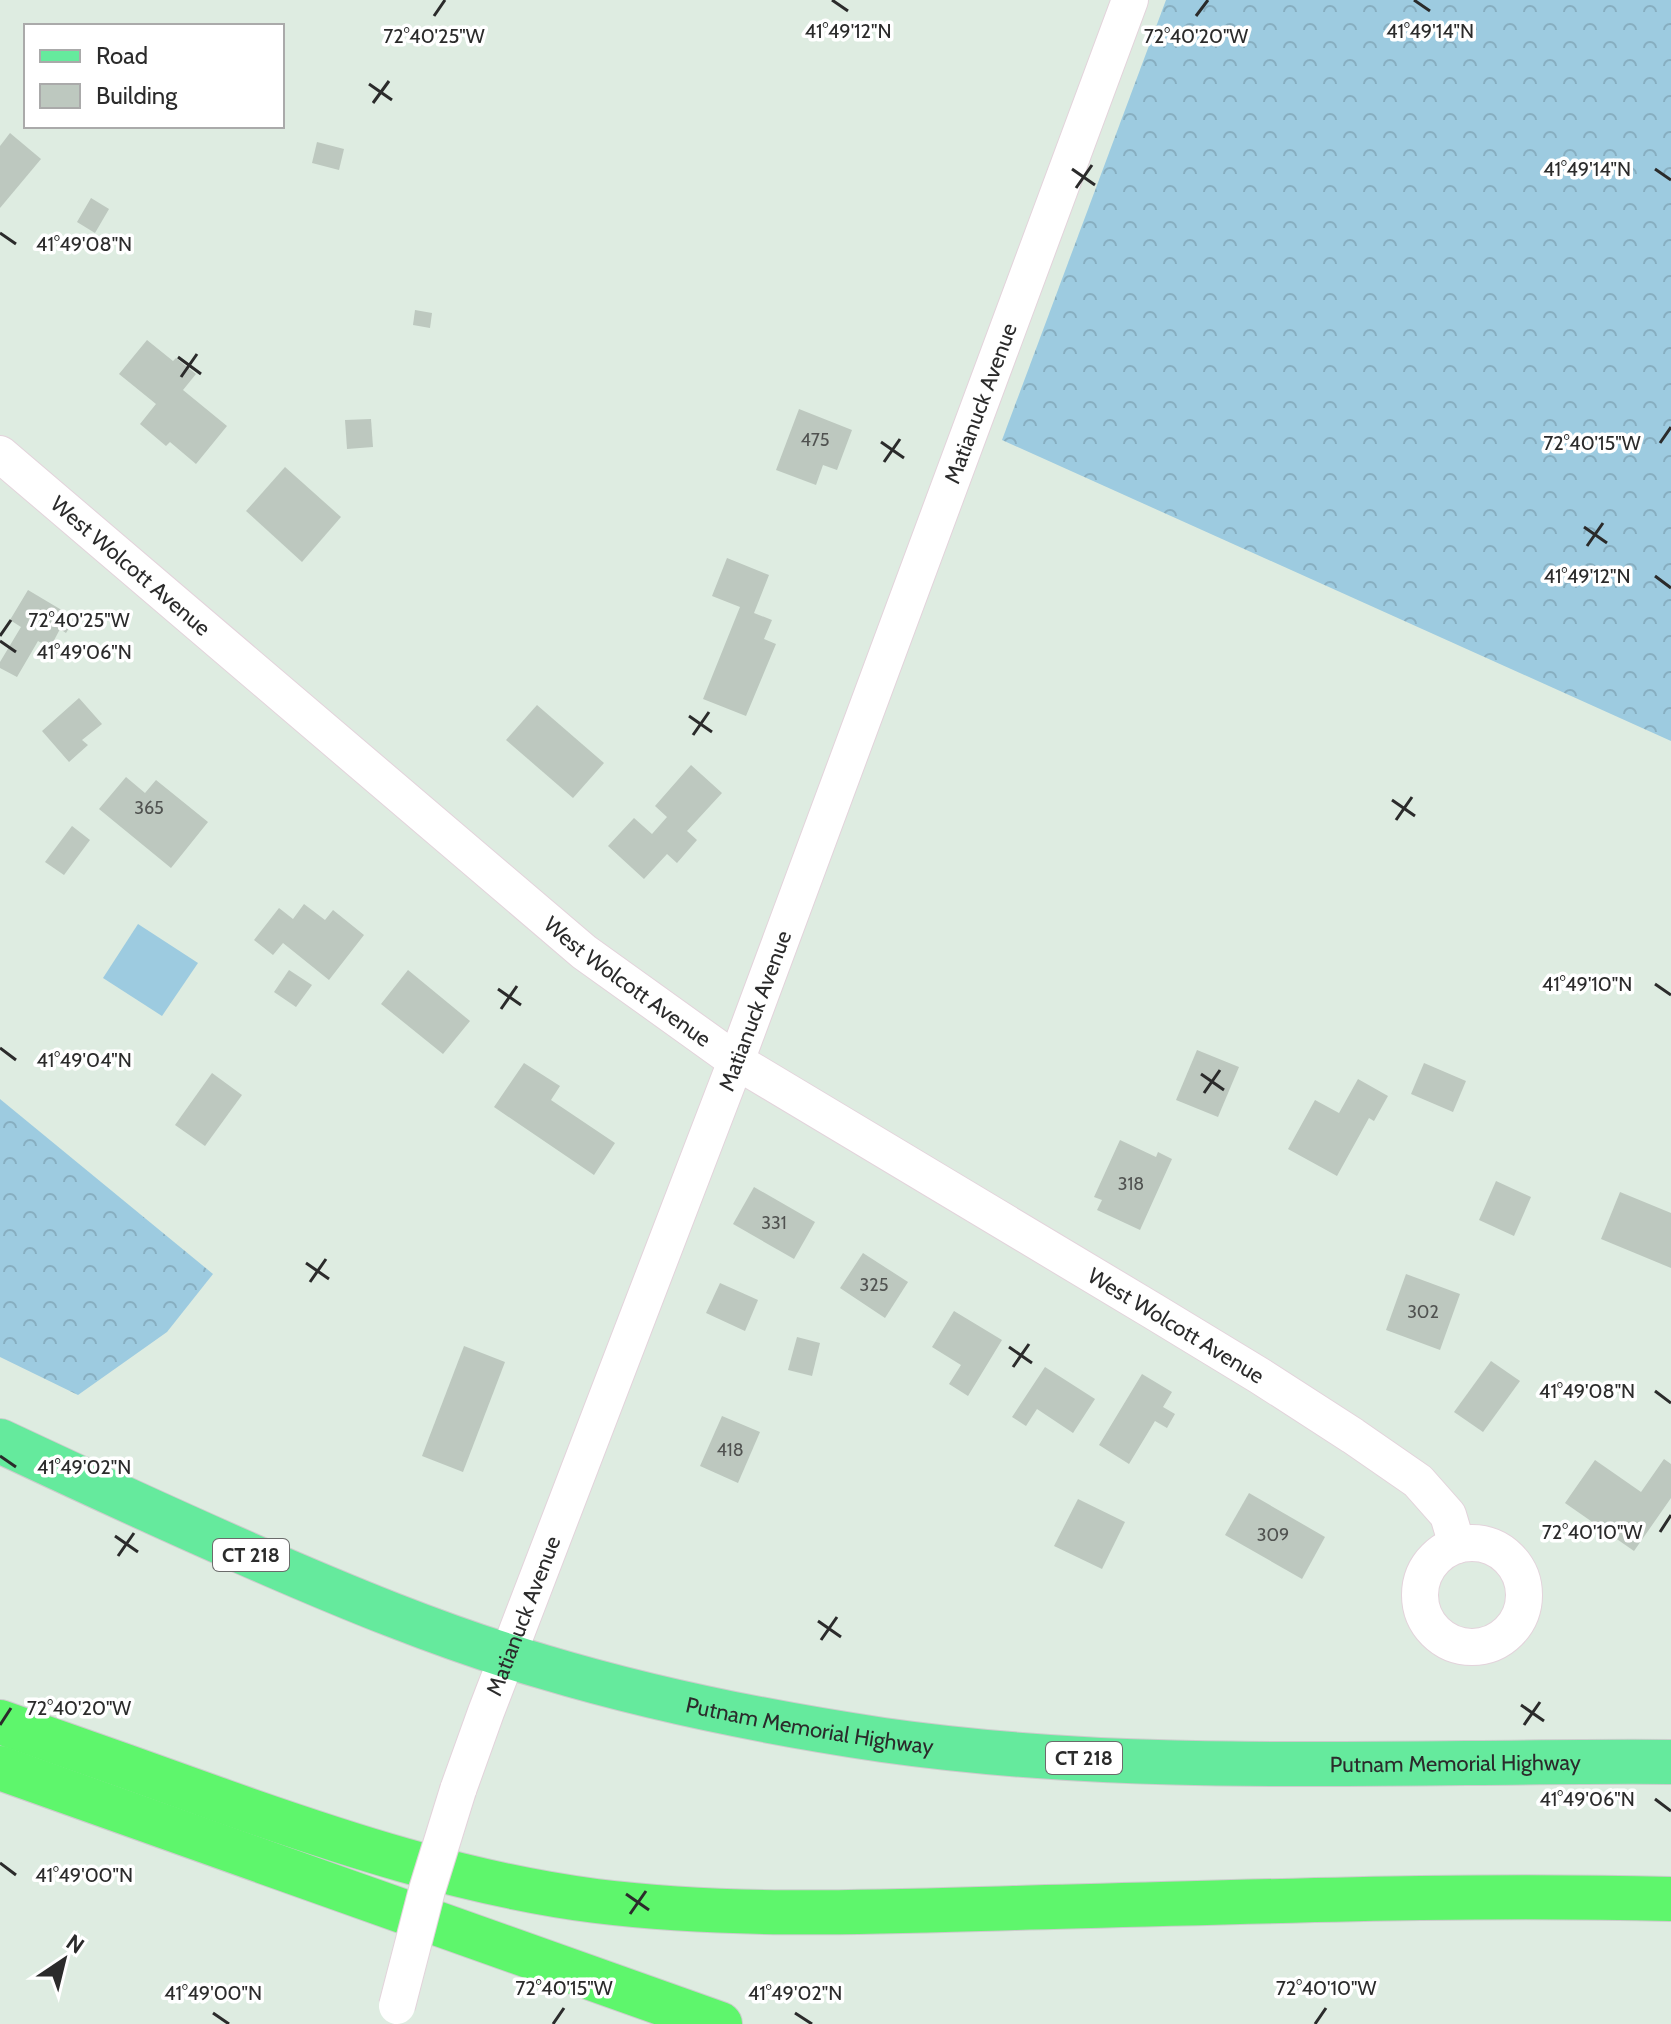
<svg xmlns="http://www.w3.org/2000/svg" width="1671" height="2024" viewBox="0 0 1671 2024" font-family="Cabin,sans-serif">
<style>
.forest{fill:url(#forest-crowns)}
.garden{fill:#9dcbe0}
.building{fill:#bdc8bf}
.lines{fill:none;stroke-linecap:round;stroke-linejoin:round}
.minor-casing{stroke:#e3d3db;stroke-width:38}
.major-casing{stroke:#ccc;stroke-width:46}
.highway-casing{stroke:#ccc;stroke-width:46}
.minor{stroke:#fff;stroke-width:36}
.major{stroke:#65ea9d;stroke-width:44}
.highway{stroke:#5ef66c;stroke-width:44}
.minor-bridge-casing{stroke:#e3d3db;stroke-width:38;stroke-linecap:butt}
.minor-bridge{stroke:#fff;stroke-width:36}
.ticks{fill:none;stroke:#2b2b2b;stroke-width:3}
.labels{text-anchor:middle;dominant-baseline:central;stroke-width:7;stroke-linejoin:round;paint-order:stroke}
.number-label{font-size:18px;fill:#505250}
.shield{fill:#fff;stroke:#6b6b6b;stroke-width:2}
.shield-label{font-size:20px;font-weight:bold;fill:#2b2b2b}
.street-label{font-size:22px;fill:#2b2b2b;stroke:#fff}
.ticks-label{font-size:20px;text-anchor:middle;fill:#2b2b2b;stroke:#fff;stroke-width:7;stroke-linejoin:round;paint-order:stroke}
</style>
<defs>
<pattern id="forest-crowns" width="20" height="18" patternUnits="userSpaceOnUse" patternTransform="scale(2)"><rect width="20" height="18" fill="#9dcbe0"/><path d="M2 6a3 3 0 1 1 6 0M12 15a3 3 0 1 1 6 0" fill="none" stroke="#87aec0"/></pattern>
</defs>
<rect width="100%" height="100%" fill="#deece1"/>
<g class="forest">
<path d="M1166,0h505v741l-669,-301z"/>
<path d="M0,1099l213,175 -46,58 -89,63 -78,-38z"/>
</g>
<path class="garden" d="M138,924l60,39 -36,53 -59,-38z"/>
<g class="building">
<path d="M10,133l31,26 -41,49v-62z"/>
<path d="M317,142l27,7 -5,21 -27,-7z"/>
<path d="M91,198l18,11 -14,24 -18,-11z"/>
<path d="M415,310l17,3 -2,15 -17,-3z"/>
<path d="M147,340l26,21 3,-3 20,16 -13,16 44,36 -31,38 -26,-22 -4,4 -26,-22 16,-20 -37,-30z"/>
<path d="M799,409l53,21 -15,40 -14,-5 -7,20 -40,-15z"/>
<path d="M371,419l2,28 -26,2 -2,-29z"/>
<path d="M285,467l56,50 -39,45 -56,-51z"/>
<path d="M727,558l42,17 -15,38 18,7 -8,19 12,5 -30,72 -43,-17 37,-92 -28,-11z"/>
<path d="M28,590l47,28 -9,15 -6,-4 -10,19 -12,-7 -21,36 -17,-9v-6l21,-35 -11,-7z"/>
<path d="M79,698l23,26 -20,16 6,5 -19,17 -27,-31z"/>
<path d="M537,705l67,58 -31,35 -67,-58z"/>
<path d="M691,765l31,28 -35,38 10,9 -20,23 -10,-9 -23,25 -36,-33 26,-28 18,16 15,-17 -12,-11z"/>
<path d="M126,777l19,16 11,-13 52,42 -37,46 -72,-59z"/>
<path d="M72,826l18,14 -26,35 -19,-13z"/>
<path d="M304,904l21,16 8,-10 31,25 -35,45 -46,-37 -10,12 -19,-15 25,-32 14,11z"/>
<path d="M289,970l23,15 -16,22 -22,-15z"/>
<path d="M408,970l62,51 -27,33 -62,-50z"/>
<path d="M1197,1050l42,17 -21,50 -42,-17z"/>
<path d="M524,1063l36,23 -9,14 64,43 -21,32 -100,-68z"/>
<path d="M1424,1063l42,18 -13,31 -42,-18z"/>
<path d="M212,1073l30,22 -37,51 -30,-21z"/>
<path d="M1358,1079l30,17 -14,25 -5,-3 -32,58 -49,-27 27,-49 24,13z"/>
<path d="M1120,1140l36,17 2,-5 14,7 -32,71 -43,-20 5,-10 -8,-3z"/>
<path d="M1496,1181l35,16 -17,39 -35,-16z"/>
<path d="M754,1187l61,35 -21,37 -61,-35z"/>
<path d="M1620,1192l51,21v55l-70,-29z"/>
<path d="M863,1253l45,29 -23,36 -45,-30z"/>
<path d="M1406,1274l54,20 -20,56 -54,-20z"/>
<path d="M720,1283l38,17 -13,31 -39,-18z"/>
<path d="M954,1311l48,29 -34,56 -19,-12 12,-19 -29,-18z"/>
<path d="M797,1337l23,6 -8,33 -24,-6z"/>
<path d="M464,1346l41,16 -42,110 -41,-16z"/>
<path d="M1491,1361l29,20 -37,51 -29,-20z"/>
<path d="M1045,1367l50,32 -22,34 -36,-24 -11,17 -14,-9z"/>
<path d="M1142,1374l30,18 -9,15 12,7 -8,14 -12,-7 -26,43 -30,-19z"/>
<path d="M722,1416l38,16 -22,51 -38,-17z"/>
<path d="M1664,1459l7,5v34l-37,53 -69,-48 30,-43 46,32z"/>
<path d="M1249,1493l76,44 -23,42 -77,-44z"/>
<path d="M1078,1499l47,23 -23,47 -48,-23z"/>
</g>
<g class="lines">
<defs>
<g id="minor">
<path id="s1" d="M0,454l584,498 152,109 417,250 107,65 93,60 65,45 30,34 9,30"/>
<circle cx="1472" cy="1595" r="52"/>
<path id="s2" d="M458,1790l28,-78 250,-651 394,-1061"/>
</g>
<g id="major">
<path id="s3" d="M0,1441c81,38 163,76 245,112 98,43 196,84 299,114 110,33 225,56 339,73 261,37 526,20 788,22"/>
</g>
<g id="highway">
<path d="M0,1722c72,25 145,51 217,77 124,44 248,85 379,102 139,17 278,11 418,7 219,-5 438,-15 657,-9"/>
<path d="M0,1768l720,256"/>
</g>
</defs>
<use href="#minor" class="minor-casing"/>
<use href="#major" class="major-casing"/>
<use href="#highway" class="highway-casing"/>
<use href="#minor" class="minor"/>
<use href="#major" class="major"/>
<use href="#highway" class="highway"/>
<defs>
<path id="minor-bridge" d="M397,2006l30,-116 31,-100"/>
</defs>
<use href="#minor-bridge" class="minor-bridge-casing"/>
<use href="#minor-bridge" class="minor-bridge"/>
</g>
<path class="ticks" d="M832,0l16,11M1414,0l16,11M434,16l11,-16M1196,16l12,-16M369,84l23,16M373,103l16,-22M1072,169l23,16M1655,169l16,11M1076,188l16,-23M0,233l16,11M178,357l23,17M181,377l16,-23M881,442l23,16M1660,443l11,-16M884,462l16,-23M1584,527l23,16M1587,546l16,-23M1655,576l16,12M0,636l11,-16M0,641l16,11M689,716l23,16M693,735l16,-23M1392,800l23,16M1396,820l16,-23M1655,984l16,11M498,989l23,16M501,1009l16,-23M0,1048l16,12M1201,1074l23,16M1204,1093l16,-23M306,1263l23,16M310,1282l16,-23M1009,1347l23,16M1013,1367l16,-23M1655,1391l16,12M0,1456l16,11M1660,1532l11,-17M115,1536l23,16M118,1556l16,-23M818,1621l23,16M821,1640l16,-23M1521,1705l23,16M0,1725l11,-17M1524,1725l16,-23M1655,1799l16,12M0,1863l16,12M626,1894l23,16M630,1914l16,-23M213,2013l16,11M795,2013l17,11M553,2024l11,-16M1315,2024l11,-16"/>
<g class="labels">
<g class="number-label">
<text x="815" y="440">475</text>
<text x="149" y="808">365</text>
<text x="1131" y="1184">318</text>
<text x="774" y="1223">331</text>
<text x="874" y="1285">325</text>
<text x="1423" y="1312">302</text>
<text x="730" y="1450">418</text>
<text x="1273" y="1535">309</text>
</g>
<g class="shield">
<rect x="213" y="1539" width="76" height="32" rx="6"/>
<rect x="1046" y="1742" width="76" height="32" rx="6"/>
</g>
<g class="shield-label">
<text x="251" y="1555">CT 218</text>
<text x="1084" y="1758">CT 218</text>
</g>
<g class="street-label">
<text stroke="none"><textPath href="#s2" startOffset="1482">Matianuck Avenue</textPath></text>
<text stroke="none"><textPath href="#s1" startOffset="172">West Wolcott Avenue</textPath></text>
<text stroke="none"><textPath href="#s1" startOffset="820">West Wolcott Avenue</textPath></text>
<text stroke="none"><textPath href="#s2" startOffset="834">Matianuck Avenue</textPath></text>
<text stroke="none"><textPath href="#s1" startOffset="1468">West Wolcott Avenue</textPath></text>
<text stroke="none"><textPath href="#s2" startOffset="186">Matianuck Avenue</textPath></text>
<text stroke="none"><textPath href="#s3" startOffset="862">Putnam Memorial Highway</textPath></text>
<text stroke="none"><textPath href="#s3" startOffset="1510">Putnam Memorial Highway</textPath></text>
</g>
</g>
<g class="ticks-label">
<text x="1430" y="38">41°49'14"N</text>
<text x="848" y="38">41°49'12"N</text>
<text x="434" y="43">72°40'25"W</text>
<text x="1196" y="43">72°40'20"W</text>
<text x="1587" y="176">41°49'14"N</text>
<text x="84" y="251">41°49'08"N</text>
<text x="1592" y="450">72°40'15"W</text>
<text x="1587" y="583">41°49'12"N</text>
<text x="79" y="627">72°40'25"W</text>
<text x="84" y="659">41°49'06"N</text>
<text x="1587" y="991">41°49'10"N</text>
<text x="84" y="1067">41°49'04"N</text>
<text x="1587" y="1398">41°49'08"N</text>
<text x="84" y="1474">41°49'02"N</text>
<text x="1592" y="1539">72°40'10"W</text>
<text x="79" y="1715">72°40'20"W</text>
<text x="1587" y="1806">41°49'06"N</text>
<text x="84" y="1882">41°49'00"N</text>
<text x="564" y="1995">72°40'15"W</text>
<text x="1326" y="1995">72°40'10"W</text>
<text x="213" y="2000">41°49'00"N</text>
<text x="795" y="2000">41°49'02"N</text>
</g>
<rect x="24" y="24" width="260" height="104" fill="#ffffff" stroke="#aaaaaa" stroke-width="2"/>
<rect x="40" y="50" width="40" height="12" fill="#65ea9d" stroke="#aaaaaa" stroke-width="2"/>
<text x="96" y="64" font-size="24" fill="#2b2b2b">Road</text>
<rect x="40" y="84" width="40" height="24" fill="#bdc8bf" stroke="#aaaaaa" stroke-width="2"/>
<text x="96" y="104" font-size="24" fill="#2b2b2b">Building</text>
<g transform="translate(64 1960) rotate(35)" stroke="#ffffff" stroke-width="6" paint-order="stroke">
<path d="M0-6L14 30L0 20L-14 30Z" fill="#2b2b2b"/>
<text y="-12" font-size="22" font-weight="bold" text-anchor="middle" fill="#2b2b2b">N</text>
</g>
</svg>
